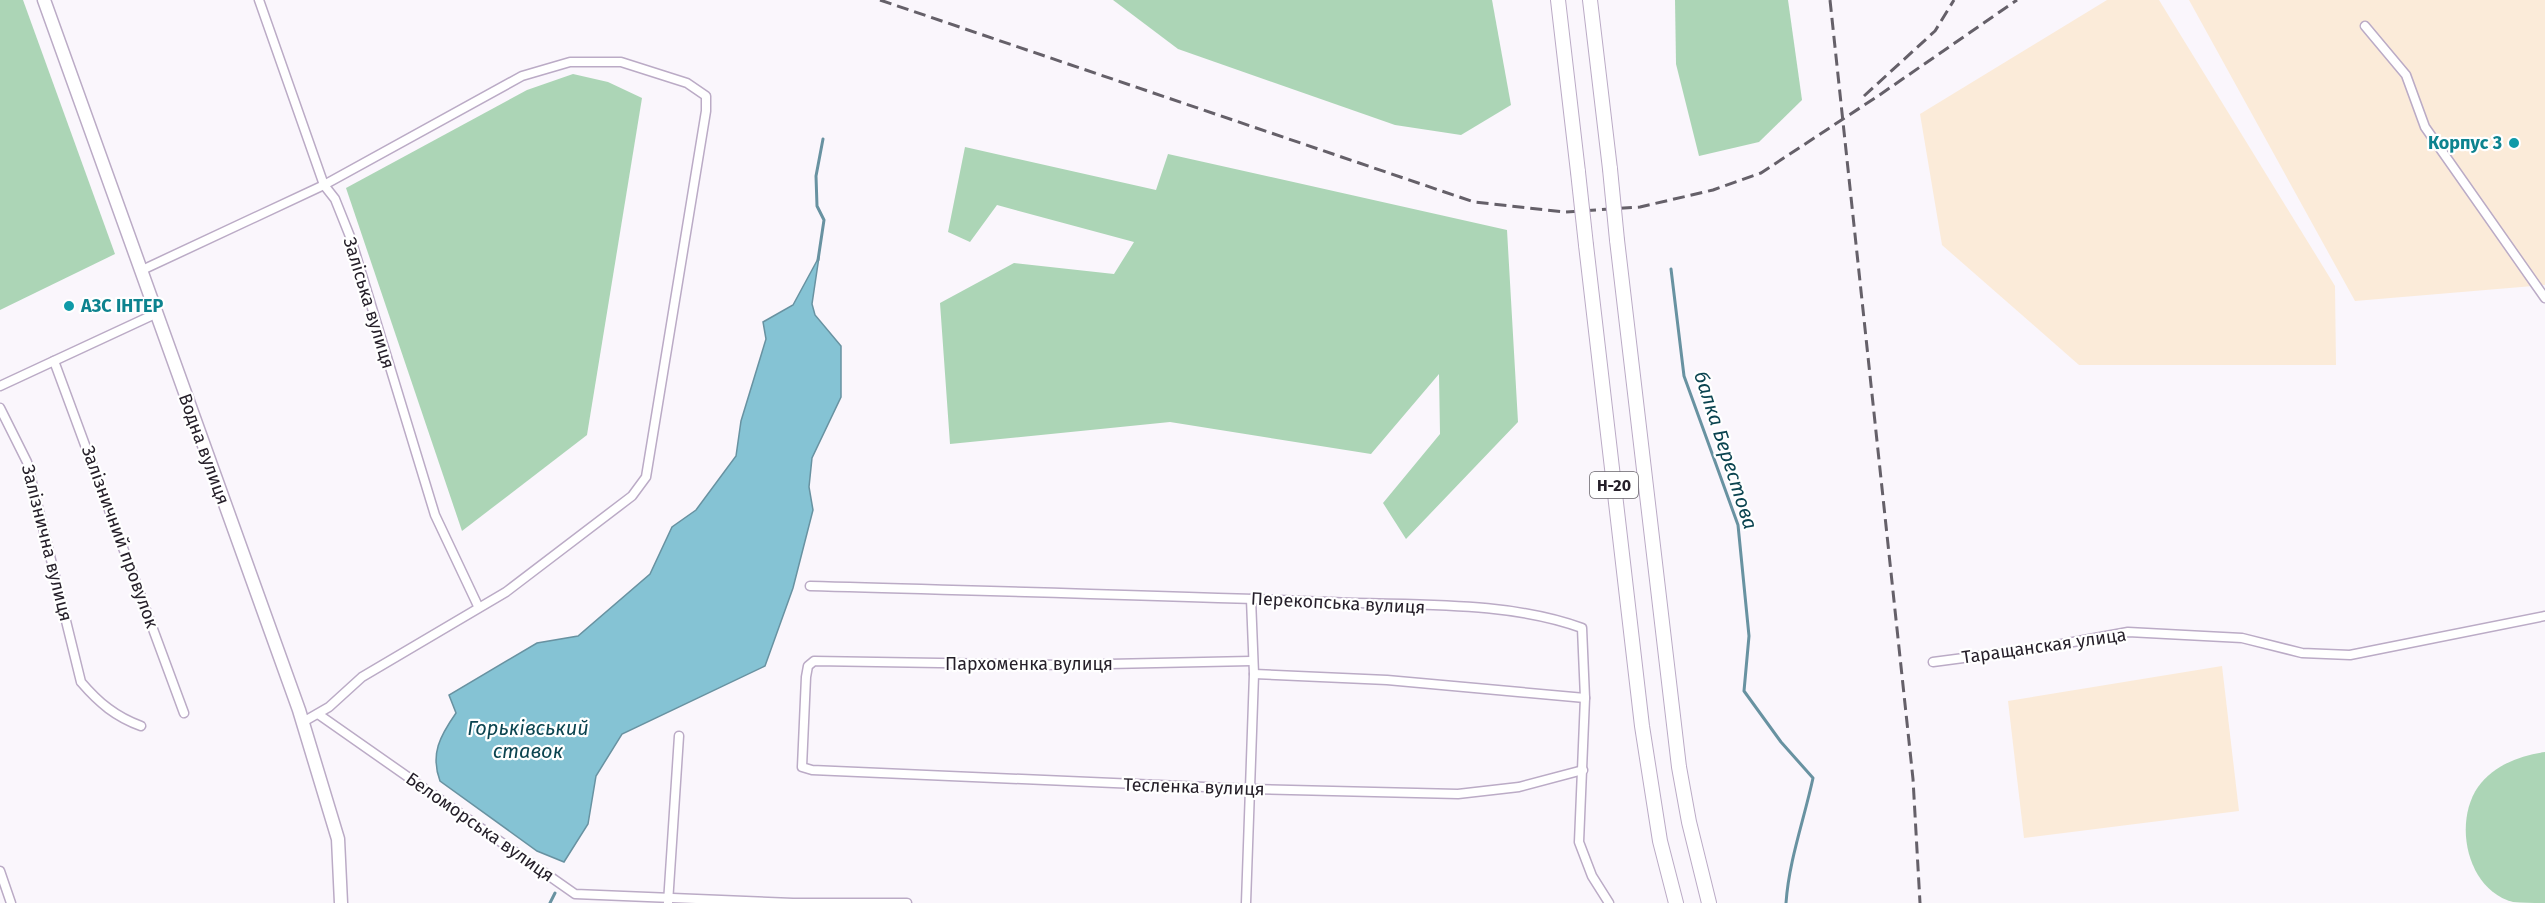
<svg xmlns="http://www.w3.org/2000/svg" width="2545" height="903" viewBox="0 0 2545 903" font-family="'Fira Sans',sans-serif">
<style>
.industrial{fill:#fbebd9}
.green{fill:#acd5b6}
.water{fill:#85c3d4;stroke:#6892a1;stroke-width:1.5}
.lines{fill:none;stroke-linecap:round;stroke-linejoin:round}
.stream{stroke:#6892a1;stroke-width:3}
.street-casing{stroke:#bbabc6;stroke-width:11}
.secondary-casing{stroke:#bbabc6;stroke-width:15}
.primary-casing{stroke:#bbabc6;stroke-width:16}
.street{stroke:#fff;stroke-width:8}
.secondary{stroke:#fff;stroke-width:12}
.primary{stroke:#fff;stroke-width:14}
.rail{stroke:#656069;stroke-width:3;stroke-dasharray:12 6;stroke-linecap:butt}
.primary-bridge-casing{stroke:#bbabc6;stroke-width:16;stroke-linecap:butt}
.primary-bridge{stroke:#fff;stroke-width:14}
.culture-dot{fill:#0f9aa8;stroke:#fff;stroke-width:2}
.labels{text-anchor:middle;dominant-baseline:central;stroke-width:4.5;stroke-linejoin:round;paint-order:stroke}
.shield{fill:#fff;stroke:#67636a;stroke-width:1.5}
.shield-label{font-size:16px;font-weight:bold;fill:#26202a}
.culture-label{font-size:18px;font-weight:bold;fill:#0d838f;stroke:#fff;text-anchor:end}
.street-label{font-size:18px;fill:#26202a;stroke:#fff}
.water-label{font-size:20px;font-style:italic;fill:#0b4450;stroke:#fff}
</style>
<rect width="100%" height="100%" fill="#faf6fc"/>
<g class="industrial">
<path d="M2107,0h52l176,286 1,79h-257l-137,-120 -22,-131z"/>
<path d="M2189,0h356v285l-190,16z"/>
<path d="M2222,666l17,145 -215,27 -16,-137z"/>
</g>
<g class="green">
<path d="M0,0h23l92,254 -115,56z"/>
<path d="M1113,0h379l19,105 -50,30 -66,-10 -217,-76z"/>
<path d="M1675,0h113l14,100 -43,42 -60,14 -23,-92z"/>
<path d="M573,74l35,8 34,16 -55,337 -125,96 -116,-343 181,-98z"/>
<path d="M965,147l191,43 12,-36 339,76 11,192 -112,117 -23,-36 57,-69 -1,-60 -68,80 -201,-32 -220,22 -10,-141 74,-40 100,11 20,-32 -137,-37 -27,37 -22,-10z"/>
<path d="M2545,752v151c-10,0 -22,0 -32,-1 -46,-12 -60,-79 -35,-115 15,-21 42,-32 67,-35z"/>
</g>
<path class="water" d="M819,257l-7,47 3,11 26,31v51l-29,61 -3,29 4,23 -20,78 -28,78 -143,68 -26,42 -8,48 -24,38 -27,-11 -97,-70c-10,-27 0,-45 16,-68l-7,-18 88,-52 41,-7 72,-62 22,-47 24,-17 40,-54 5,-35 25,-82 -3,-17 30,-17z"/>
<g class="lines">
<g class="stream">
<path d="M818,260l6,-40 -7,-14 -1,-30 7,-37"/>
<path d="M1671,269l13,107 54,149 11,111 -5,55 37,51 32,36c-9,42 -24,82 -27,125"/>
<path d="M550,903l5,-10"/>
</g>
<defs>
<g id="street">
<path d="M259,0l65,185 11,14 16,40 84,276 43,91"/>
<path d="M2365,26l41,49 19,52 120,171"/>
<path d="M140,271l184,-86 198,-109 48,-14h51l66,21 19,13v15l-60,366 -14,19 -126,96 -144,85 -33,30 -26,15"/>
<path d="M54,361l130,352"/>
<path d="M0,386l155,-72"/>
<path d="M0,408l27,54 54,220c18,21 35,35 60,44"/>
<path d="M810,586c173,5 347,9 521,16 81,4 174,-2 251,26l3,70 -6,144 13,34 17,27"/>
<path d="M1251,661l-190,4 -247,-4 -6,5 -2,11 -4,90 10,3 439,19 207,5 61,-7 64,-17"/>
<path d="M1933,662l107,-14 88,-16 114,6 60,15 48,2 195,-39"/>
<path d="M1254,674l133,6 198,18"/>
<path d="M318,714l257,180 218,9h114"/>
<path d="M0,871l11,32"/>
<path d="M668,903l11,-167"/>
<path d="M1246,903l8,-229 -3,-75"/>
</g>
<path id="secondary" d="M44,0l255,710 39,129 3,64"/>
<g id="primary">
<path d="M1558,0l20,172"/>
<path d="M1590,0l20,169"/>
<path d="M1617,240l62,527 10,55 20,81"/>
<path d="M1586,245l56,481 18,115 16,62"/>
</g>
</defs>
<use href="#street" class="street-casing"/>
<use href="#secondary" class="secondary-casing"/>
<use href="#primary" class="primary-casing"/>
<use href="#street" class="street"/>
<use href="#secondary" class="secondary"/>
<use href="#primary" class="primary"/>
<g class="rail">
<path d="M880,0l594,202 91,10 75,-5 73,-17 48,-17 117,-77 139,-96"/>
<path d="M1830,0l83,779 7,124"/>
<path d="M1864,96l71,-65 19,-31"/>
</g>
<defs>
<g id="primary-bridge">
<path d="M1610,169l7,71"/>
<path d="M1578,172l8,73"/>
</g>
</defs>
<use href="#primary-bridge" class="primary-bridge-casing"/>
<use href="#primary-bridge" class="primary-bridge"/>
</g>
<g class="culture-dot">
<circle cx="2514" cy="143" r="6"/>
<circle cx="69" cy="306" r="6"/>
</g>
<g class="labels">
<rect class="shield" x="1590" y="472" width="48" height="26" rx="4.5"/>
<g class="shield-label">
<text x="1614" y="485">Н-20</text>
</g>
<g class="culture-label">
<text x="2502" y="143">Корпус 3</text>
<text x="81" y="306" text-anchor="start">АЗС ІНТЕР</text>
</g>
<g class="street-label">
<text transform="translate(369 303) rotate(73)">Заліська вулиця</text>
<text transform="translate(204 449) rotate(70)">Водна вулиця</text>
<text transform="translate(120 537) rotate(70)">Залізничний провулок</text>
<text transform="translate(47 543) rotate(76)">Залізнична вулиця</text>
<text transform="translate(1338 603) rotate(3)">Перекопська вулиця</text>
<text transform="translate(2044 646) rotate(-8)">Таращанская улица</text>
<text x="1029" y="664">Пархоменка вулиця</text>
<text transform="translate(1194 787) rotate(2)">Тесленка вулиця</text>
<text transform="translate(480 827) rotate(35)">Беломорська вулиця</text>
</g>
<g class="water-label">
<text transform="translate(1726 450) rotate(72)">балка Берестова</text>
<text x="528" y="728">Горьківський<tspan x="528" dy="23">ставок</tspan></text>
</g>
</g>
</svg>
